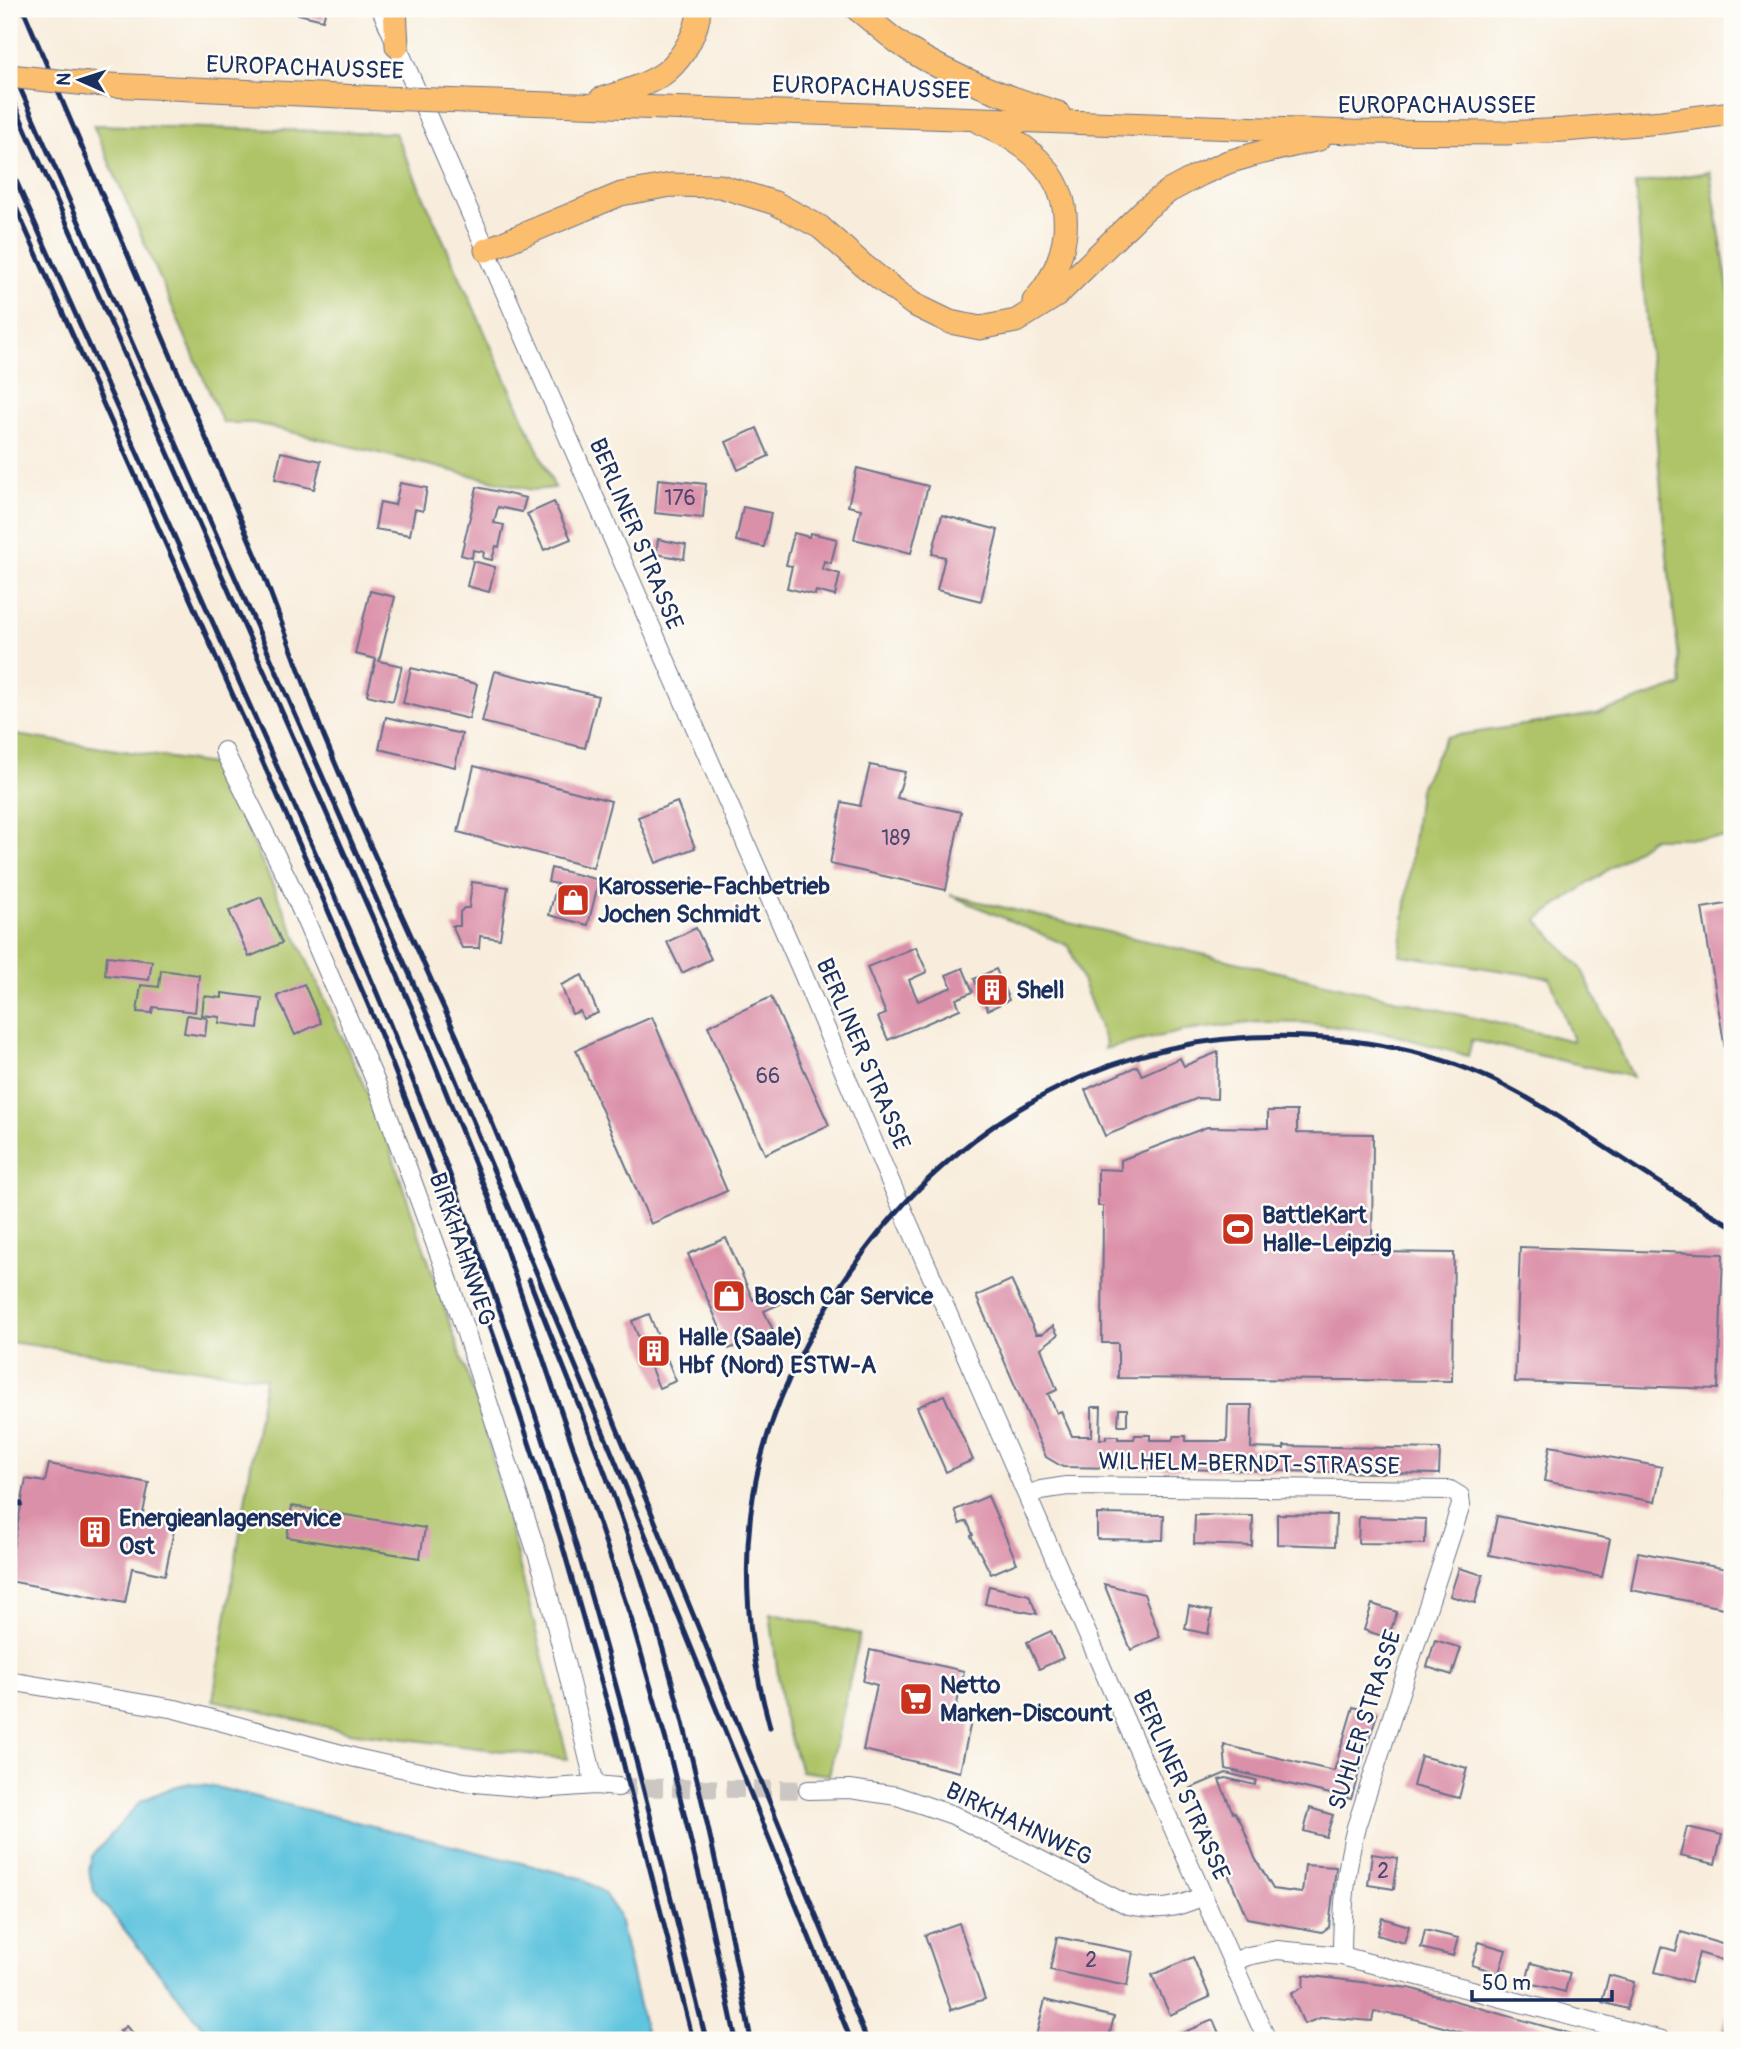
<svg xmlns="http://www.w3.org/2000/svg" width="1741" height="2049" viewBox="0 0 1741 2049" font-family="Pangolin,sans-serif">
<style>
.green{fill:#afc468;stroke:#657a63;stroke-width:2}
.water{fill:#60c5de;stroke:#3e7a9e;stroke-width:2}
.building{fill:#db90a9}
.lines{fill:none;stroke-linecap:round;stroke-linejoin:round}
.minor-tunnel{stroke:#ccc7c3;stroke-width:18;stroke-dasharray:18 9;stroke-linecap:butt}
.minor-casing{stroke:#68728a;stroke-width:20}
.major-casing{stroke:#68728a;stroke-width:25}
.minor{stroke:#fff;stroke-width:18}
.major{stroke:#fbbd6e;stroke-width:23}
.rail{stroke:#1b2f5e;stroke-width:5}
.major-bridge-casing{stroke:#68728a;stroke-width:25;stroke-linecap:butt}
.major-bridge{stroke:#fbbd6e;stroke-width:23}
.labels{text-anchor:middle;dominant-baseline:central;stroke-width:5;stroke-linejoin:round;paint-order:stroke}
.number-label{font-size:21px;fill:#4b4771}
.street-label{font-size:24px;fill:#1b2f5e;stroke:#fdfcf7}
.poi-label{font-size:24px;font-weight:bold;fill:#1b2f5e;stroke:#fdfcf7;text-anchor:start}
</style>
<rect width="100%" height="100%" fill="#fdfcf7"/>
<filter id="ink" filterUnits="userSpaceOnUse"><feTurbulence type="fractalNoise" baseFrequency=".0143" numOctaves="2"/><feDisplacementMap in="SourceGraphic" scale="14" xChannelSelector="R" yChannelSelector="G"/><feConvolveMatrix kernelMatrix="1 2 1 2 8 2 1 2 1" color-interpolation-filters="sRGB"/></filter>
<filter id="wash" filterUnits="userSpaceOnUse"><feTurbulence type="fractalNoise" baseFrequency=".00686" numOctaves="4" result="noise"/><feDisplacementMap in="SourceGraphic" scale="28" xChannelSelector="R" yChannelSelector="G"/><feGaussianBlur stdDeviation="1.57" result="paint"/><feColorMatrix in="noise" values="0 0 0 0 0 0 0 0 0 0 0 0 0 0 0 0 0 1.4 0 .05"/><feComposite in="paint" operator="in"/></filter>
<g filter="url(#wash)">
<rect width="100%" height="100%" fill="#f8eddc"/>
<g class="green">
<path d="M93,125l302,8 160,355 -23,2 -278,-67h-31z"/>
<path d="M1710,172l22,141v525h-79l-116,82 44,48 52,109 -161,-37 -4,16 -81,-23 -81,-10 -49,-1 -73,9 -80,18 2,-6 -37,-97 -119,-51 623,146 -23,-63 -150,-23 19,-165 27,-53 150,-23 86,-29 -17,-147 -30,-354z"/>
<path d="M9,734l209,31 164,360 102,299 84,335 -220,-27 -135,-32 52,-322 -256,-36z"/>
<path d="M770,1613l90,21 -31,141 -28,-4 -18,-56z"/>
</g>
<path class="water" d="M190,1783l30,5 361,90 22,14 15,22 29,126h-434l-118,-147c-5,-14 -8,-23 -3,-37l49,-55 32,-14z"/>
<g id="blocks">
<g class="building">
<path d="M278,9h48l-3,11z"/>
<path d="M757,428l12,28 -31,14 -12,-28z"/>
<path d="M281,452l40,9 -7,28 -39,-10z"/>
<path d="M857,468l71,18 -17,67 -57,-14 7,-30 -13,-3z"/>
<path d="M658,479l48,5 -3,34 -48,-5z"/>
<path d="M400,483l27,5 -4,23 -8,-2 -5,26 -35,-6 5,-27 15,3z"/>
<path d="M477,487l49,11 -4,14 -24,-5 -4,16 10,2 -5,22 -3,-1 -4,14 -9,-2 1,-6 -11,-2 -1,8 -11,-3z"/>
<path d="M554,502l17,37 -27,11 -17,-36z"/>
<path d="M743,507l28,6 -7,34 -28,-6z"/>
<path d="M942,515l56,15 -17,71 -44,-11 8,-33 -13,-3z"/>
<path d="M794,533l15,4 1,-4 27,6 -6,24 -7,-2 -2,8 18,5 -5,22 -19,-5 -1,4 -28,-7 5,-22 -6,-1z"/>
<path d="M658,539l28,6 -2,14 -28,-5z"/>
<path d="M473,561l22,6 -6,25 -22,-6z"/>
<path d="M370,591l25,6 -16,64 23,5 -9,35 -26,-6 9,-36 -21,-5z"/>
<path d="M411,668l66,16 -8,35 -66,-16z"/>
<path d="M495,671l103,25 -13,52 -103,-26z"/>
<path d="M386,717l76,17 -7,33 -76,-18z"/>
<path d="M870,765l35,7 -8,26 64,14 -15,78 -116,-26 12,-62 18,4z"/>
<path d="M474,766l137,35 -18,67 -135,-36z"/>
<path d="M677,802l18,46 -39,15 -18,-46z"/>
<path d="M551,868l48,12 -11,45 -39,-10 8,-31 -9,-2z"/>
<path d="M472,882l36,5 -8,52 -20,-3 -1,12h-17l-10,-22h8v-14l4,-4h5z"/>
<path d="M261,897l21,46 -33,14 -20,-46z"/>
<path d="M1732,903v183h-1l-29,-178z"/>
<path d="M696,928l15,31 -29,14 -15,-31z"/>
<path d="M916,947l11,25 -18,8 9,21 34,-14 -6,-12 17,-7 10,24 -17,7 4,10 -72,31 -10,-23 8,-3 -19,-47z"/>
<path d="M107,956l45,5 -3,19 -44,-5z"/>
<path d="M996,969l13,31 -21,10 -14,-31z"/>
<path d="M161,970l38,5 -4,37 -42,-5 -1,6 -15,-1 4,-27 18,2z"/>
<path d="M582,975l16,38 -15,6 -3,-8 -8,3 -11,-29z"/>
<path d="M304,984l17,39 -26,12 -18,-39z"/>
<path d="M222,993l40,5 -4,30 -39,-5 1,-6 -18,-2 2,-19 18,2z"/>
<path d="M771,997l58,128 -64,29 -57,-128z"/>
<path d="M187,1015l20,3 -2,18 -21,-3z"/>
<path d="M652,1017l75,174 -76,33 -75,-174z"/>
<path d="M1218,1052l-1,47 -19,-1 -93,38 -20,-46 52,-24 5,9 38,-17 4,8z"/>
<path d="M1268,1111h29v22l76,1 -1,118 82,1 -2,128 -334,-3v-35h-16l1,-137h-5v-37l23,1v-10l86,-33 61,1z"/>
<path d="M726,1238l27,62 21,-9 6,13 -16,7 9,19 -44,19 -41,-95z"/>
<path d="M1520,1247l203,7 -5,135 -203,-7z"/>
<path d="M1011,1280l25,54h6l11,-8 5,9 -17,13 16,42 -9,4 9,19 4,-2 11,25h20v-29h9l-1,32h6v-3h12v3h16l1,-4h15v5h22l2,-4h12v5h41l1,-36h24l-1,43 33,1v-3l156,3 -1,25 -376,-7 -17,-10 -70,-161z"/>
<path d="M649,1314l27,67 -17,7 -27,-67z"/>
<path d="M944,1395l29,65 -27,12 -29,-65z"/>
<path d="M1119,1409h8v16h-9z"/>
<path d="M1550,1446l112,21 -7,35 -111,-21z"/>
<path d="M49,1464l100,19 -7,35 33,7 -10,50 -33,-7 -7,35 -116,-22v-20l3,-7 14,-75 19,3z"/>
<path d="M988,1496l29,67 -26,11 -20,-38 2,-1 -6,-14 -7,3 -5,-14z"/>
<path d="M292,1506l133,22 -5,30 -133,-21z"/>
<path d="M1097,1514l67,1 -1,25 -66,-1z"/>
<path d="M1277,1514l59,1 -1,31 -58,-2z"/>
<path d="M1195,1515l58,1 -1,30 -58,-2z"/>
<path d="M1497,1516l113,23 -8,38 -113,-22z"/>
<path d="M1359,1517l67,2 -1,25 -67,-1z"/>
<path d="M1638,1552l94,18 -8,38 -93,-18z"/>
<path d="M1459,1568l24,7 -8,28 -25,-7z"/>
<path d="M1104,1584l40,10 16,43 -29,13z"/>
<path d="M989,1586l40,9 8,19 -52,-10z"/>
<path d="M1372,1604l25,8 -9,26 -24,-8z"/>
<path d="M1189,1606l23,5 -4,23 -23,-5z"/>
<path d="M1051,1631l12,27 -24,11 -12,-27z"/>
<path d="M1435,1640l26,8 -9,27 -25,-8z"/>
<path d="M870,1650l94,21 -9,42 17,4 -12,55 -97,-22 14,-65 -14,-4z"/>
<path d="M1353,1707l24,7 -26,85 -125,-30 -2,-24 110,26z"/>
<path d="M1421,1756l46,12 -8,30 -46,-12z"/>
<path d="M1226,1773l30,7 -1,5 -29,-7 -7,2 14,33 2,-1 7,12 13,34 18,31 29,4 3,-28 31,2 -7,60 -7,5 -75,-14 -56,-130z"/>
<path d="M1310,1808l23,7 -7,22 -22,-6z"/>
<path d="M1687,1827l35,8 -7,29 -35,-8z"/>
<path d="M1372,1854l26,4 -4,31 -26,-4z"/>
<path d="M1382,1918l27,8 -5,17 -27,-8z"/>
<path d="M959,1923l26,76 -34,11 -26,-75z"/>
<path d="M1425,1930l33,8 -5,18 -32,-8z"/>
<path d="M1681,1932l51,15v16l-33,-10 -8,29 -36,-10 7,-25 14,4z"/>
<path d="M1057,1937l76,15 -6,34 -77,-16z"/>
<path d="M1479,1942l27,8 -7,23 -27,-8z"/>
<path d="M1193,1957l17,40 -40,18 -18,-40z"/>
<path d="M1531,1963l39,10 -5,19 -39,-10z"/>
<path d="M1304,1975l105,13 184,52h-103l-87,-24 -29,-4 -2,9 -49,-4 -19,7 -13,-30 12,-7z"/>
<path d="M1609,1975l25,7 -7,27 -25,-7z"/>
<path d="M1732,1997v41l-12,-4z"/>
<path d="M1045,2000l69,17 -6,23h-15l-30,-7 -2,7h-26z"/>
<path d="M1213,2020l9,20h-57z"/>
<path d="M126,2026l12,14h-11l-7,-9z"/>
</g>
</g>
</g>
<g filter="url(#ink)">
<use href="#blocks" fill-opacity="0" stroke="#68728a" stroke-width="2"/>
<g class="lines">
<path class="minor-tunnel" d="M618,1787l190,3"/>
<defs>
<g id="minor">
<path d="M381,9l422,965 81,193 226,519 157,354"/>
<path d="M224,751l65,131 88,203 72,196 94,291 52,213"/>
<path d="M1028,1495l13,-5 26,-4 383,4 10,6 1,9 -105,322c-10,39 -14,89 -14,129"/>
<path d="M9,1681l166,28 181,49 108,24 76,7 55,-4 23,2"/>
<path d="M808,1790l42,-1 47,7 56,19 175,90c32,6 46,4 75,-9"/>
<path d="M1233,1962l15,-6 29,-6 65,6 320,84"/>
</g>
<g id="major">
<path d="M395,9l2,37"/>
<path d="M857,9c17,13 33,29 51,40 48,30 96,47 150,64"/>
<path d="M88,84l294,14"/>
<path d="M601,99c20,-6 50,-15 66,-28 17,-15 31,-40 32,-62"/>
<path d="M465,101l887,31 154,1 58,-3 98,-8 70,-9"/>
<path d="M979,122c24,11 49,24 66,45 34,41 22,97 -11,134"/>
<path d="M486,250l135,-56 50,-9 49,1 55,17 45,24 43,38 50,39 37,18 30,6 36,-7 40,-25 88,-86 25,-19 32,-17 27,-12 31,-9 60,-14"/>
</g>
</defs>
<use href="#minor" class="minor-casing"/>
<use href="#major" class="major-casing"/>
<use href="#minor" class="minor"/>
<use href="#major" class="major"/>
<g class="rail">
<path d="M23,9l237,556 63,169 38,91 96,212 410,1003"/>
<path d="M9,63l443,1008 162,387 237,582"/>
<path d="M9,92l362,822 42,97 75,185 143,422 36,126 44,180 25,116"/>
<path d="M9,165l343,770c85,195 159,394 220,597 51,168 92,338 134,508"/>
<path d="M9,192l304,683 68,160 74,192 42,118 63,192 56,197 77,306"/>
<path d="M529,1279c32,84 68,167 97,252 57,166 93,337 125,509"/>
<path d="M9,1502l12,2"/>
<path d="M770,1727c-21,-75 -29,-153 -17,-230 11,-71 42,-139 80,-200 120,-189 310,-288 534,-254 39,6 79,16 115,32 37,16 71,38 104,60 48,31 96,64 146,91"/>
</g>
<defs>
<g id="major-bridge">
<path d="M9,76l79,8"/>
<path d="M382,98l83,3"/>
</g>
</defs>
<use href="#major-bridge" class="major-bridge-casing"/>
<use href="#major-bridge" class="major-bridge"/>
</g>
</g>
<defs>
<symbol id="shop-square" viewBox="-11 -11 22 22"><rect x="-9" y="-9" width="18" height="18" rx="4" fill="#c8321e" stroke="#fdfcf7"/><path d="M-5-2.5h2.3a2.7 3.5 0 0 1 5.4 0H5L5.5 6h-11ZM-1.5-2.5h3a1.5 2.3 0 0 0-3 0Z" fill="#fff"/></symbol>
<symbol id="building-square" viewBox="-11 -11 22 22"><rect x="-9" y="-9" width="18" height="18" rx="4" fill="#c8321e" stroke="#fdfcf7"/><path d="M-4-6H4V6H1V3H-1V6H-4ZM-2.5-4.3h1.7v1.8h-1.7ZM.8-4.3h1.7v1.8H.8ZM-2.5-1h1.7V.8h-1.7ZM.8-1h1.7V.8H.8Z" fill="#fff"/></symbol>
<symbol id="stadium-square" viewBox="-11 -11 22 22"><rect x="-9" y="-9" width="18" height="18" rx="4" fill="#c8321e" stroke="#fdfcf7"/><path d="M0-5a6.5 5 0 1 0 0 10a6.5 5 0 1 0 0-10ZM-3.5-1.8h7v3.6h-7Z" fill="#fff"/></symbol>
<symbol id="supermarket-square" viewBox="-11 -11 22 22"><rect x="-9" y="-9" width="18" height="18" rx="4" fill="#c8321e" stroke="#fdfcf7"/><path d="M-6-5.5h2.5l.6 2H6L4.5 2H-2.5L-4.4-4H-6ZM-1.5 3.2a1.3 1.3 0 1 0 .1 0ZM3 3.2a1.3 1.3 0 1 0 .1 0Z" fill="#fff"/></symbol>
</defs>
<g fill-rule="evenodd">
<use href="#shop-square" x="554" y="881" width="38" height="38"/>
<use href="#building-square" x="973" y="971" width="38" height="38"/>
<use href="#stadium-square" x="1219" y="1210" width="38" height="38"/>
<use href="#shop-square" x="710" y="1277" width="38" height="38"/>
<use href="#building-square" x="635" y="1332" width="38" height="38"/>
<use href="#building-square" x="76" y="1513" width="38" height="38"/>
<use href="#supermarket-square" x="897" y="1680" width="38" height="38"/>
</g>
<g class="labels">
<g class="number-label">
<text x="680" y="498">176</text>
<text x="896" y="838">189</text>
<text x="768" y="1076">66</text>
<text x="1383" y="1871">2</text>
<text x="1091" y="1960">2</text>
</g>
<g class="street-label">
<text transform="translate(305 68) rotate(2)">EUROPACHAUSSEE</text>
<text transform="translate(871 88) rotate(2)">EUROPACHAUSSEE</text>
<text x="1437" y="105">EUROPACHAUSSEE</text>
<text transform="translate(636 534) rotate(67)">BERLINER STRASSE</text>
<text transform="translate(863 1054) rotate(67)">BERLINER STRASSE</text>
<text transform="translate(462 1249) rotate(71)">BIRKHAHNWEG</text>
<text transform="translate(1249 1464) rotate(1)">WILHELM-BERNDT-STRASSE</text>
<text transform="translate(1365 1720) rotate(-72)">SUHLER STRASSE</text>
<text transform="translate(1181 1785) rotate(66)">BERLINER STRASSE</text>
<text transform="translate(1019 1824) rotate(26)">BIRKHAHNWEG</text>
</g>
<g class="poi-label">
<text x="598" y="886">Karosserie-Fachbetrieb<tspan x="598" dy="28">Jochen Schmidt</tspan></text>
<text x="1016" y="990">Shell</text>
<text x="1262" y="1215">BattleKart<tspan x="1262" dy="28">Halle-Leipzig</tspan></text>
<text x="754" y="1296">Bosch Car Service</text>
<text x="678" y="1337">Halle (Saale)<tspan x="678" dy="28">Hbf (Nord) ESTW-A</tspan></text>
<text x="119" y="1518">Energieanlagenservice<tspan x="119" dy="28">Ost</tspan></text>
<text x="940" y="1685">Netto<tspan x="940" dy="28">Marken-Discount</tspan></text>
</g>
</g>
<rect width="1741" height="2049" fill="none" stroke="#fdfcf7" stroke-width="35"/>
<g transform="translate(80 80) rotate(273)" stroke="#fdfcf7" stroke-width="5" paint-order="stroke">
<path d="M0-5L12 26L0 18L-12 26Z" fill="#1b2f5e"/>
<text y="-10" font-size="19" font-weight="bold" text-anchor="middle" fill="#1b2f5e">N</text>
</g>
<path d="M1472 1990v10h140v-10" fill="none" stroke="#1b2f5e" stroke-width="3.5"/>
<text x="1482" y="1990" font-size="21" fill="#1b2f5e" stroke="#fdfcf7" stroke-width="5" paint-order="stroke">50 m</text>
</svg>
